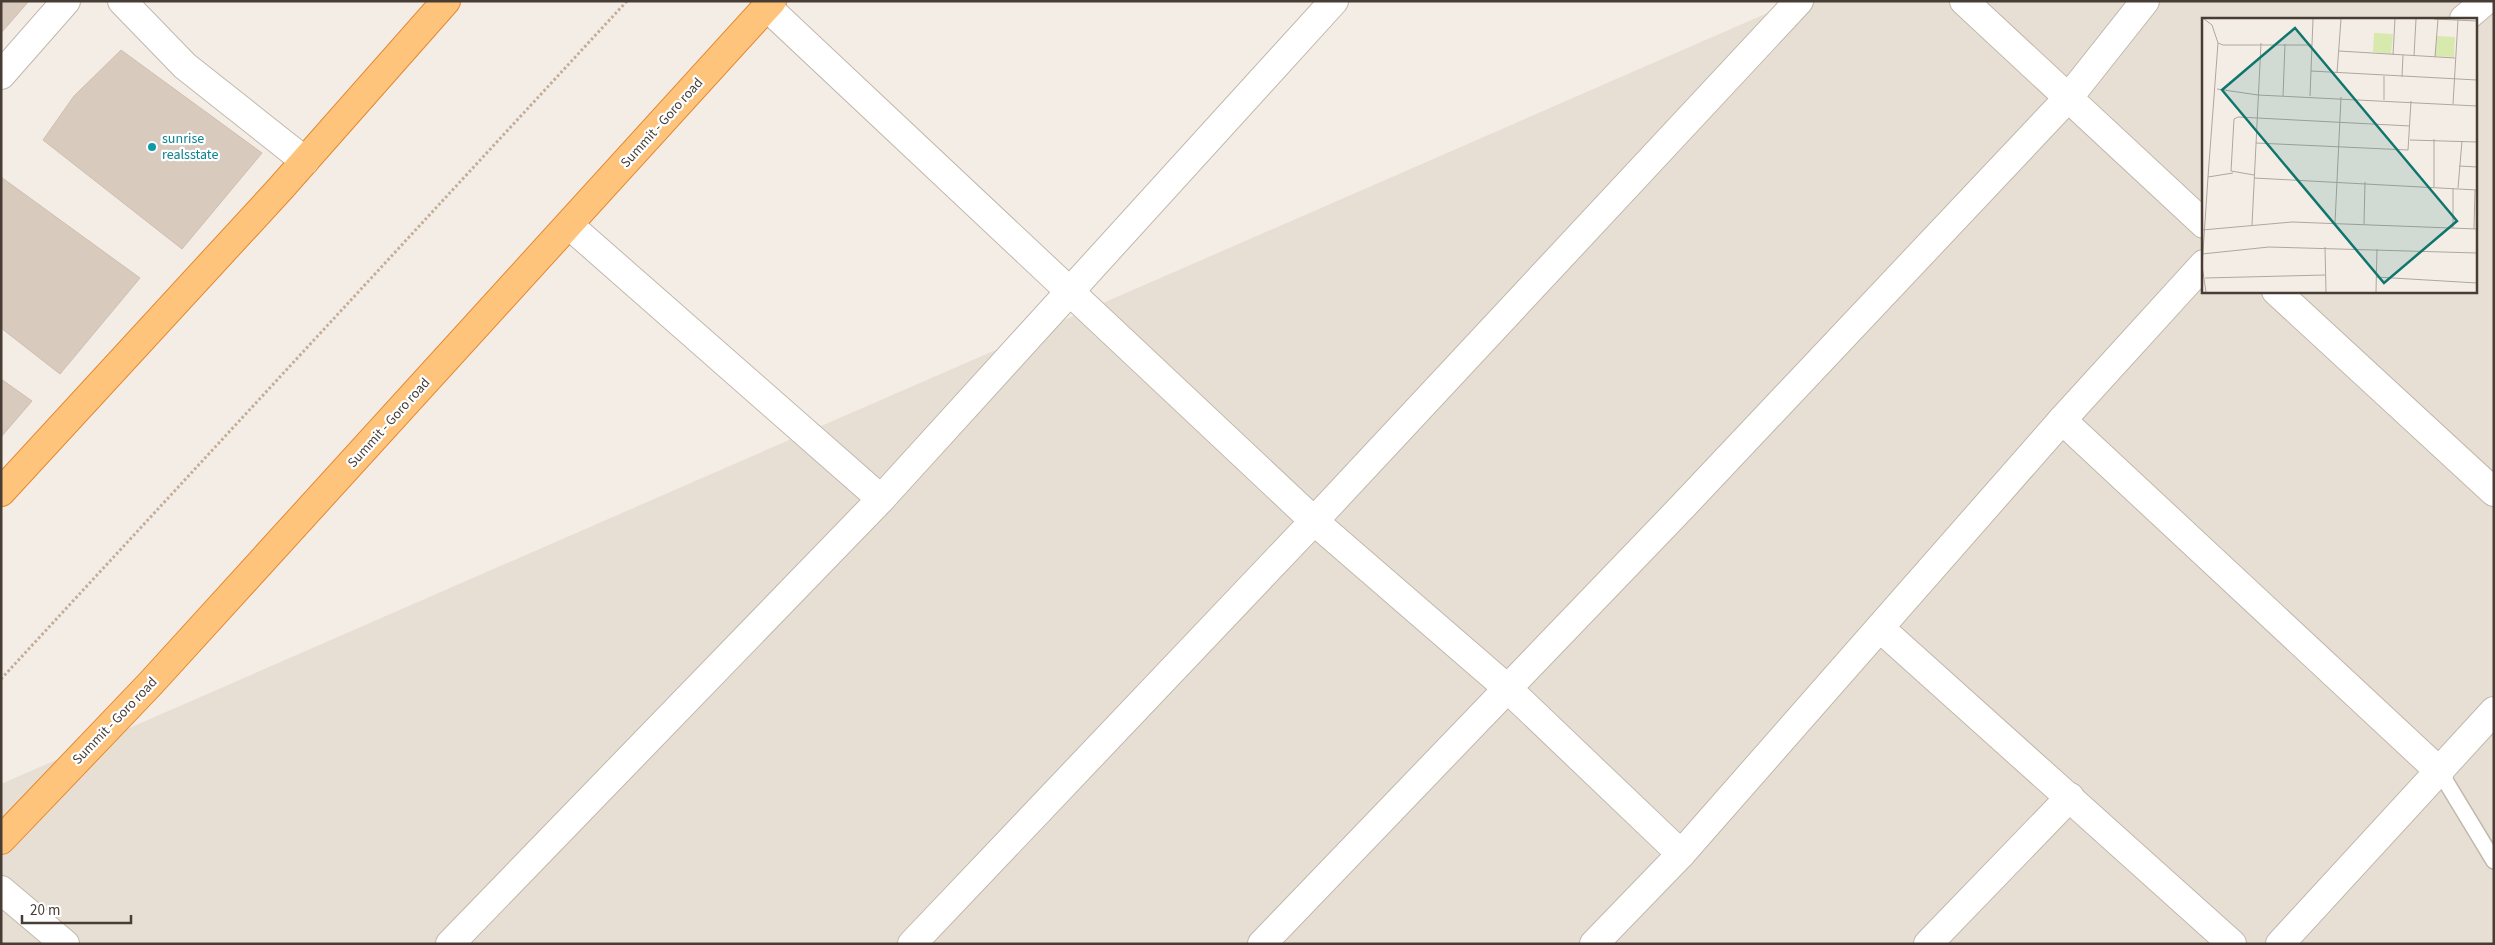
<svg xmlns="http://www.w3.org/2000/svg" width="2495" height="945" viewBox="0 0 2495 945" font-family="'Source Sans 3',sans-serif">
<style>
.residential{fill:#e8dfd4;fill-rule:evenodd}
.building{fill:#d9cabe;stroke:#d1beae}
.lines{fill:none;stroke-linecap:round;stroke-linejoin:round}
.service-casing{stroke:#c2b7ab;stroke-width:18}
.minor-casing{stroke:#c2b7ab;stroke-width:30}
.trunk-casing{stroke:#e38831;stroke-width:30}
.path{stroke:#c2ad99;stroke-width:3;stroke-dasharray:2.5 2.5;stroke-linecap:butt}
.service{stroke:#fff;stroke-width:15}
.minor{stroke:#fff;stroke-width:28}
.trunk{stroke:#ffc47c;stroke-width:28}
.culture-dot{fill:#0f9aa8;stroke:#fff;stroke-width:2}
.labels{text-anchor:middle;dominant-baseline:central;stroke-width:4.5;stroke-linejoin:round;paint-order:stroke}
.street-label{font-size:14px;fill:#473d35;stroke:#fff}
.culture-label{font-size:14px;fill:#0d838f;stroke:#fff;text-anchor:start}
.inset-road{fill:none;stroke:#afa79f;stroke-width:1}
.view{fill:#0f766e;fill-opacity:0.15;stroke:#0f766e;stroke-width:2.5}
.inset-edge{fill:none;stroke:#473d35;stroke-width:2.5}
</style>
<rect width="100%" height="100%" fill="#f4ede6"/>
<path class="residential" d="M1795,1h699v943h-2493v-160zM2204,19h272v272h-272z"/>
<g class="building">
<path d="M1,1h28l-28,32z"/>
<path d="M121,50l141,103 -80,96 -139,-109 31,-44z"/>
<path d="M1,177l139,101 -80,96 -59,-46z"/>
<path d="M1,379l31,22 -31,36z"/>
</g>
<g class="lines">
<defs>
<path id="service" d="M2440,772l54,89"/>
<g id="minor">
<path d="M122,1l63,65 120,95"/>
<path d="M1964,1l240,223"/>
<path d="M767,7l547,514 193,167 174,166"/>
<path d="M2464,19l21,-18"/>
<path d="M1,75l65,-74"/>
<path d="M569,225l312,274"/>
<path d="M2276,291l218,201"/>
<path d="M2062,420l378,352"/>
<path d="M1880,628l352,316"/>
<path d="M1,890l64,54"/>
<path d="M450,944l431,-445 453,-498"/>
<path d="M912,944l402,-423 485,-520"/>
<path d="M1262,944l421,-438 386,-409 76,-96"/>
<path d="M1594,944l87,-90 381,-434 142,-156"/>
<path d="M1928,944l142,-147"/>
<path d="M2280,944l214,-233"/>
</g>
<g id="trunk">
<path d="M1,492l279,-303 166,-188"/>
<path d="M1,840l150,-157 621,-682"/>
</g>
</defs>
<use href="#service" class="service-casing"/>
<use href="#minor" class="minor-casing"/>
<use href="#trunk" class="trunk-casing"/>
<path class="path" d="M1,679l626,-678"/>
<use href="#service" class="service"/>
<use href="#minor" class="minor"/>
<use href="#trunk" class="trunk"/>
</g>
<circle class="culture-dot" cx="152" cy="147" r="5"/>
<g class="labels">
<g class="street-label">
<text transform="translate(662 123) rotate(-48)">Summit - Goro road</text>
<text transform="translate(389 423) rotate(-48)">Summit - Goro road</text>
<text transform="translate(115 721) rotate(-46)">Summit - Goro road</text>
</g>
<g class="culture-label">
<text x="162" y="139">sunrise<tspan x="162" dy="16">realsstate</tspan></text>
</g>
</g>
<g transform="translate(2202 18)">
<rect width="275" height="275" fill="#f4ede6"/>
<path d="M172,15l19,1 -2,20 -18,-2zM235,18l18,1 -1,20 -19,-1z" fill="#d7e9ad"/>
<path class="inset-road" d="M2,1l8,6 6,18 5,2h89M232,1l43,2M137,33l116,7M191,37l2,-36M212,38l2,-37M233,39l3,-38M109,53l166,9M135,55l4,-54M200,59l1,-22M15,71l41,6 219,11M81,78l2,-52M108,78l3,-77M182,82v-24M251,86l5,-84M232,121v48M208,122l67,2M54,125l152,7 3,-49M257,148l18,1M52,157l-23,-4 3,-52 4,-2 172,9M6,159l10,-134M52,160l223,12M256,170l4,-47M133,205l6,-126M162,206l1,-42M50,207l9,-182M251,210v-40M272,211l1,-39M0,212l90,-8 185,7M123,229l1,45M0,236l67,-7 208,6M0,248l4,26M0,249l6,-90 25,-4M174,259l101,6M3,260l120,-3M174,274l1,-43"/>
<path class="view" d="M93,10l162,193 -73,62 -162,-193z"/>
<rect width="275" height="275" class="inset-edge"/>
</g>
<rect width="2495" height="945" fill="none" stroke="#473d35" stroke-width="5"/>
<path d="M22 915v8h109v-8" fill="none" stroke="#473d35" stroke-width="2.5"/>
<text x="30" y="915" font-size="15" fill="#473d35" stroke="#ffffff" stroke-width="4" paint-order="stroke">20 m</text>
</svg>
